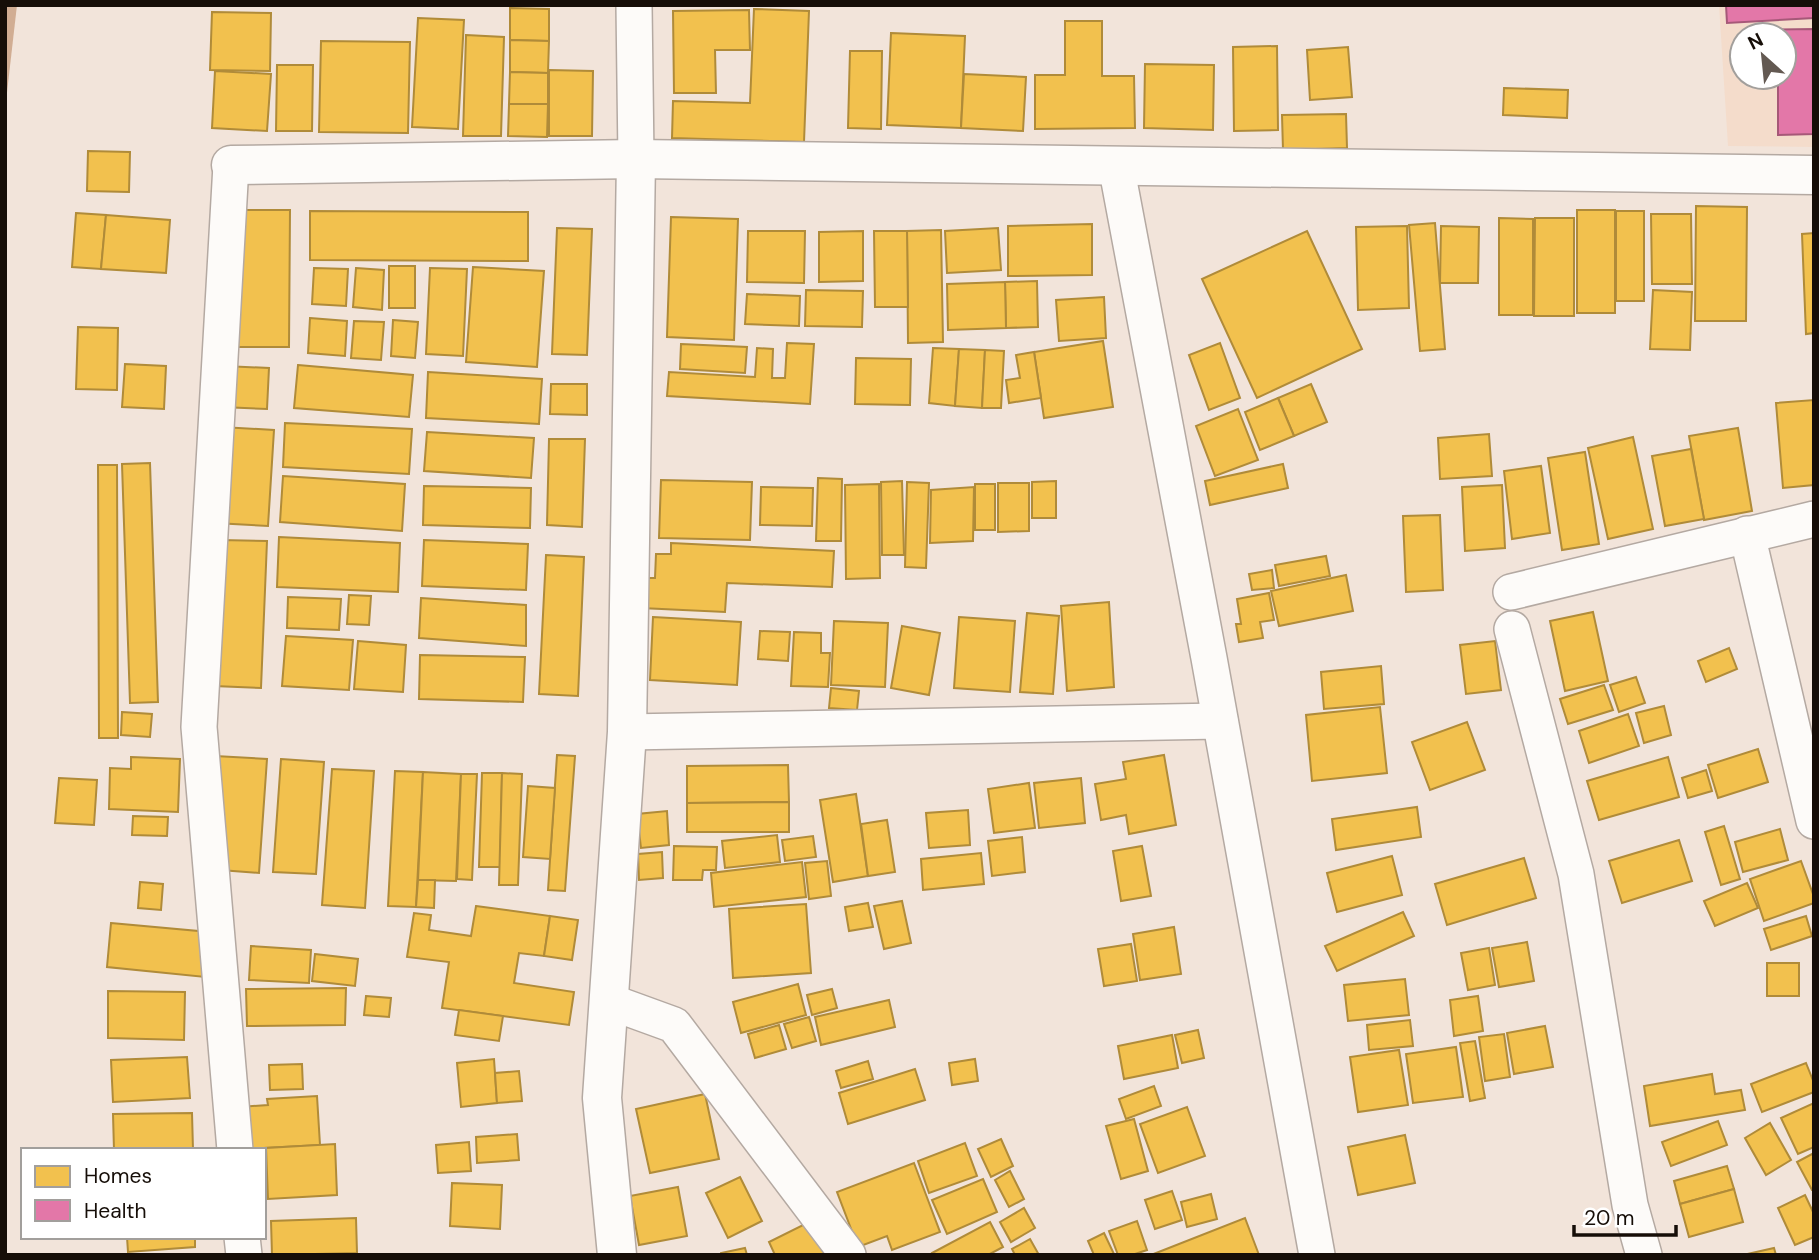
<svg xmlns="http://www.w3.org/2000/svg" width="1819" height="1260" viewBox="0 0 1819 1260" font-family="'DM Sans',sans-serif">
<style>
.built{fill:#f4dccb;fill-rule:evenodd}
.water{fill:#d1ad93}
.homes{fill:#f2c14e;stroke:#b08b39;stroke-width:2}
.health{fill:#e377a8;stroke:#a65878;stroke-width:2}
.lines{fill:none;stroke-linecap:round;stroke-linejoin:round}
.street-casing{stroke:#b4a9a2;stroke-width:38}
.secondary-casing{stroke:#b4a9a2;stroke-width:41}
.street{stroke:#fdfbf9;stroke-width:35}
.secondary{stroke:#fdfbf9;stroke-width:38}
</style>
<rect width="100%" height="100%" fill="#f2e4da"/>
<path class="built" d="M1719,5h95v142l-86,-1zM1742,35h42v42h-42z"/>
<path class="water" d="M5,5h12l-12,105z"/>
<g class="homes">
<path d="M510,8l39,1v32l-39,-1z"/>
<path d="M754,9l55,2 -5,131 -132,-4 1,-37 77,2z"/>
<path d="M749,10l1,40h-35l1,43h-42l-1,-82z"/>
<path d="M212,12l59,1 -1,58 -60,-1z"/>
<path d="M418,18l46,2 -6,109 -46,-2z"/>
<path d="M1065,21h37v55h32l1,52 -100,1v-54h30z"/>
<path d="M891,33l74,3 -4,92 -74,-3z"/>
<path d="M466,35l38,2 -3,99h-38z"/>
<path d="M510,40l39,1 -1,32 -38,-1z"/>
<path d="M321,41l89,1 -2,91 -89,-1z"/>
<path d="M1277,46l1,84 -44,1 -1,-84z"/>
<path d="M1348,47l4,50 -42,3 -3,-50z"/>
<path d="M850,51h32l-1,78 -33,-1z"/>
<path d="M1145,64l69,1 -1,65 -69,-2z"/>
<path d="M277,65h36l-1,66h-36z"/>
<path d="M549,70l44,1 -1,65h-43z"/>
<path d="M215,71l56,3 -4,57 -55,-3z"/>
<path d="M510,72l38,1v31h-39z"/>
<path d="M964,74l62,3 -3,54 -62,-3z"/>
<path d="M1504,88l64,2 -1,28 -64,-3z"/>
<path d="M509,104h39l-1,33 -39,-1z"/>
<path d="M1346,114l1,34 -64,2 -1,-35z"/>
<path d="M88,151l42,1 -1,40 -42,-1z"/>
<path d="M1696,206l51,1 -1,114h-51z"/>
<path d="M223,210h67l-1,137h-66z"/>
<rect x="1577" y="210" width="38" height="103"/>
<path d="M310,211l218,1v49l-218,-1z"/>
<rect x="1616" y="211" width="28" height="90"/>
<path d="M76,213l30,2 -5,54 -29,-2z"/>
<path d="M1651,214h40l1,70h-40z"/>
<path d="M106,215l64,5 -4,53 -65,-4z"/>
<path d="M671,217l67,2 -4,121 -67,-3z"/>
<path d="M1499,218l34,1v96h-34z"/>
<path d="M1535,218h39v98h-40z"/>
<path d="M1435,223l10,126 -25,2 -11,-126z"/>
<path d="M1092,224v51l-84,1v-50z"/>
<path d="M1407,226l2,82 -51,2 -2,-83z"/>
<path d="M1441,226l38,1 -1,56h-38z"/>
<path d="M557,228l35,1 -5,126 -35,-1z"/>
<path d="M998,228l3,42 -54,3 -2,-42z"/>
<path d="M941,230l2,112 -35,1 -1,-112z"/>
<path d="M748,231h57l-1,52 -57,-1z"/>
<path d="M863,231v50l-44,1v-50z"/>
<path d="M874,231h33l1,76h-33z"/>
<path d="M1307,231l55,118 -105,49 -55,-119z"/>
<path d="M1814,233v100l-8,1 -4,-100z"/>
<rect x="389" y="266" width="26" height="42"/>
<path d="M473,267l71,4 -7,96 -71,-5z"/>
<path d="M314,268l34,1 -2,37 -34,-2z"/>
<path d="M356,268l28,2 -2,40 -29,-3z"/>
<path d="M430,268l37,1 -4,87 -37,-2z"/>
<path d="M1037,281l1,46 -32,1 -1,-46z"/>
<path d="M1005,282l1,46 -58,2 -1,-46z"/>
<path d="M806,290l57,1 -1,36 -57,-1z"/>
<path d="M1653,290l39,2 -2,58 -40,-1z"/>
<path d="M747,294l53,2 -1,30 -54,-2z"/>
<path d="M1104,297l2,41 -47,3 -3,-41z"/>
<path d="M310,318l37,3 -2,35 -37,-3z"/>
<path d="M393,320l25,2 -3,36 -24,-2z"/>
<path d="M354,321l30,1 -3,38 -30,-2z"/>
<path d="M78,327l40,1 -1,62 -41,-1z"/>
<path d="M1103,341l10,66 -69,11 -10,-66z"/>
<path d="M787,343l27,1 -4,60 -143,-8 2,-24 86,5 2,-29 16,1 -1,29h13z"/>
<path d="M1220,343l20,55 -31,12 -20,-55z"/>
<path d="M681,344l66,3 -2,26 -65,-4z"/>
<path d="M933,348l26,1 -4,57 -26,-3z"/>
<path d="M959,349l26,1 -3,58 -27,-2z"/>
<path d="M985,350l19,1 -3,57h-19z"/>
<path d="M1034,352l7,46 -32,5 -3,-23 14,-2 -4,-23z"/>
<path d="M856,358l55,1 -1,46 -55,-1z"/>
<path d="M125,364l41,2 -2,43 -42,-2z"/>
<path d="M298,365l115,10 -4,42 -115,-9z"/>
<path d="M224,366l45,2 -2,41 -45,-2z"/>
<path d="M428,372l114,7 -3,45 -113,-6z"/>
<path d="M551,384h36v31l-37,-1z"/>
<path d="M1311,384l16,38 -33,14 -16,-38z"/>
<path d="M1278,398l16,38 -34,14 -15,-38z"/>
<path d="M1814,400v85l-31,3 -7,-85z"/>
<path d="M1238,409l20,51 -43,16 -19,-50z"/>
<path d="M285,423l127,6 -3,45 -126,-7z"/>
<path d="M221,427l53,3 -6,96 -53,-3z"/>
<path d="M1738,428l14,83 -48,9 -15,-84z"/>
<path d="M427,432l107,6 -3,40 -107,-7z"/>
<path d="M1489,434l3,42 -52,3 -2,-41z"/>
<path d="M1633,437l20,92 -45,10 -20,-91z"/>
<path d="M549,439h36l-3,88 -35,-2z"/>
<path d="M1691,449l13,70 -39,7 -13,-70z"/>
<path d="M1585,452l14,92 -37,6 -14,-92z"/>
<path d="M150,463l8,239 -28,1 -8,-239z"/>
<path d="M1283,464l5,24 -78,17 -5,-24z"/>
<path d="M98,465h19l1,273h-19z"/>
<path d="M1541,466l9,67 -38,6 -8,-68z"/>
<path d="M283,476l122,8 -3,47 -122,-9z"/>
<path d="M818,478l24,1 -1,62h-25z"/>
<path d="M661,480l91,2 -2,58 -91,-2z"/>
<path d="M902,481l2,74h-22l-1,-73z"/>
<path d="M1056,481v37h-24v-36z"/>
<path d="M907,482l22,1 -3,85 -21,-1z"/>
<path d="M998,483h31v48l-31,1z"/>
<path d="M879,484l1,94 -34,1 -1,-94z"/>
<rect x="975" y="484" width="20" height="46"/>
<path d="M1502,485l3,63 -40,3 -3,-64z"/>
<path d="M424,486l107,2 -1,40 -107,-3z"/>
<path d="M761,487l52,1 -1,38 -52,-1z"/>
<path d="M974,487l-1,54 -43,2 1,-53z"/>
<path d="M1440,515l3,75 -37,2 -3,-76z"/>
<path d="M279,537l121,6 -2,49 -121,-5z"/>
<path d="M220,540l47,1 -6,147 -47,-2z"/>
<path d="M424,540l104,4 -2,46 -104,-4z"/>
<path d="M671,543l163,8 -2,36 -105,-4 -2,29 -84,-4 2,-30h12l1,-24h15z"/>
<path d="M546,555l38,2 -6,139 -39,-2z"/>
<path d="M1326,556l4,20 -51,10 -4,-21z"/>
<path d="M1272,570l2,18 -22,2 -3,-16z"/>
<path d="M1346,575l7,36 -74,15 -8,-35z"/>
<path d="M1269,593l5,27 -14,2 3,16 -24,4 -3,-18h5l-4,-25z"/>
<path d="M349,595l22,1 -2,29 -22,-1z"/>
<path d="M288,597l53,2 -2,31 -52,-2z"/>
<path d="M421,598l105,7v41l-107,-8z"/>
<path d="M1109,602l5,85 -47,4 -6,-85z"/>
<path d="M1593,612l15,69 -43,10 -15,-70z"/>
<path d="M1027,613l32,3 -6,78 -33,-2z"/>
<path d="M653,617l88,5 -4,63 -87,-5z"/>
<path d="M959,617l56,4 -5,71 -56,-4z"/>
<path d="M834,621l54,2 -3,64 -54,-2z"/>
<path d="M902,626l38,7 -11,62 -38,-7z"/>
<path d="M760,631l30,1 -2,29 -30,-2z"/>
<path d="M794,632l27,1v20h9l-2,34 -37,-1z"/>
<path d="M286,636l67,4 -4,50 -67,-4z"/>
<path d="M358,641l48,4 -3,47 -49,-3z"/>
<path d="M1495,641l6,49 -35,4 -6,-49z"/>
<path d="M1729,648l8,21 -31,13 -8,-21z"/>
<path d="M420,655l105,2 -2,45 -104,-3z"/>
<path d="M1381,666l3,38 -60,5 -3,-37z"/>
<path d="M1636,677l9,26 -26,9 -9,-27z"/>
<path d="M1604,685l9,25 -45,14 -8,-25z"/>
<path d="M831,688l28,3 -2,19 -28,-2z"/>
<path d="M1664,706l7,29 -27,8 -8,-30z"/>
<path d="M1380,707l7,66 -75,8 -6,-66z"/>
<path d="M122,712l30,2 -2,23 -29,-2z"/>
<path d="M1628,714l11,32 -50,17 -10,-32z"/>
<path d="M1467,722l18,48 -55,20 -18,-48z"/>
<path d="M1758,749l10,33 -50,16 -10,-33z"/>
<path d="M557,755l18,1 -10,135 -17,-1z"/>
<path d="M1164,755l12,70 -47,9 -3,-19 -25,5 -6,-36 31,-5 -3,-17z"/>
<path d="M215,756l52,3 -8,114 -52,-4z"/>
<path d="M131,757l49,2 -2,53 -69,-3 1,-41 21,1z"/>
<path d="M1668,757l11,40 -80,23 -12,-39z"/>
<path d="M281,759l43,3 -8,112 -43,-2z"/>
<path d="M788,765l1,37 -102,1v-37z"/>
<path d="M332,769l42,2 -9,137 -43,-3z"/>
<path d="M1706,770l6,21 -24,7 -6,-20z"/>
<path d="M395,771l28,1 -7,135 -28,-1z"/>
<path d="M423,772l38,2 -5,107 -38,-1z"/>
<path d="M482,773h20l-2,94h-21z"/>
<path d="M502,773l20,1 -4,111h-19z"/>
<path d="M461,774h16l-5,106 -15,-1z"/>
<path d="M59,778l38,2 -3,45 -39,-2z"/>
<path d="M1081,778l4,45 -46,5 -5,-45z"/>
<path d="M1029,783l6,45 -41,5 -6,-44z"/>
<path d="M528,786l27,2 -5,71 -27,-2z"/>
<path d="M856,794l12,82 -35,6 -13,-82z"/>
<path d="M789,802v30h-102v-29z"/>
<path d="M1417,807l4,30 -85,13 -4,-31z"/>
<path d="M968,810l2,35 -41,3 -3,-35z"/>
<path d="M667,811l2,34 -28,3 -4,-34z"/>
<path d="M133,816l35,1 -1,19 -35,-1z"/>
<path d="M887,820l8,52 -27,4 -7,-52z"/>
<path d="M1724,826l16,53 -19,6 -16,-53z"/>
<path d="M1780,829l8,31 -45,12 -8,-30z"/>
<path d="M777,835l3,27 -55,6 -3,-27z"/>
<path d="M813,836l3,21 -31,4 -3,-21z"/>
<path d="M1022,837l3,35 -33,4 -4,-35z"/>
<path d="M1679,840l13,41 -70,22 -13,-42z"/>
<path d="M674,846l43,1 -1,23h-13l-1,10h-29z"/>
<path d="M1142,846l9,50 -30,5 -8,-50z"/>
<path d="M662,852l1,26 -24,2 -1,-26z"/>
<path d="M981,853l3,31 -61,6 -2,-31z"/>
<path d="M1392,856l10,39 -65,17 -10,-39z"/>
<path d="M1524,858l12,40 -89,27 -12,-41z"/>
<path d="M827,861l4,35 -22,3 -4,-36z"/>
<path d="M1801,861l13,36v6l-50,18 -14,-42z"/>
<path d="M802,862l4,35 -92,10 -3,-34z"/>
<path d="M418,880h17l-1,28 -18,-1z"/>
<path d="M140,882l23,2 -2,26 -23,-2z"/>
<path d="M1747,883l11,25 -43,18 -11,-25z"/>
<path d="M902,901l9,42 -27,6 -10,-43z"/>
<path d="M868,903l5,24 -24,4 -4,-24z"/>
<path d="M806,904l5,69 -78,5 -4,-69z"/>
<path d="M476,906l74,10 -6,40 -25,-3 -5,30 60,9 -5,33 -127,-17 7,-46 -42,-5 7,-44 17,2 -2,15 42,6z"/>
<path d="M1403,912l11,24 -77,35 -12,-25z"/>
<path d="M550,916l28,4 -6,40 -28,-4z"/>
<path d="M1806,916l6,20 -41,14 -7,-21z"/>
<path d="M111,923l109,10 -5,45 -108,-11z"/>
<path d="M1174,927l7,47 -41,6 -7,-46z"/>
<path d="M1527,942l7,39 -35,6 -7,-39z"/>
<path d="M1131,944l6,37 -33,5 -6,-37z"/>
<path d="M251,946l60,4 -2,33 -60,-3z"/>
<path d="M1489,948l6,37 -27,5 -7,-37z"/>
<path d="M315,954l43,5 -3,27 -43,-5z"/>
<rect x="1767" y="963" width="32" height="33"/>
<path d="M1405,979l4,36 -61,6 -4,-36z"/>
<path d="M798,984l8,31 -65,18 -8,-31z"/>
<path d="M346,988l-1,37 -98,1 -1,-37z"/>
<path d="M832,989l5,19 -25,7 -5,-20z"/>
<path d="M108,991l77,1 -1,48 -76,-2z"/>
<path d="M366,996l25,2 -2,19 -25,-2z"/>
<path d="M1478,996l5,35 -29,5 -4,-36z"/>
<path d="M889,1000l6,27 -74,18 -6,-28z"/>
<path d="M459,1010l44,6 -4,25 -44,-6z"/>
<path d="M809,1017l7,24 -24,7 -8,-24z"/>
<path d="M1410,1020l3,26 -44,4 -2,-25z"/>
<path d="M779,1025l7,24 -31,9 -7,-24z"/>
<path d="M1545,1026l8,41 -39,7 -7,-41z"/>
<path d="M1198,1030l6,28 -22,5 -7,-28z"/>
<path d="M1504,1034l6,43 -25,4 -6,-44z"/>
<path d="M1172,1035l6,33 -54,11 -6,-33z"/>
<path d="M1475,1041l10,57 -15,3 -10,-58z"/>
<path d="M1456,1047l7,50 -50,6 -7,-49z"/>
<path d="M1399,1050l9,55 -50,7 -8,-55z"/>
<path d="M187,1057l3,41 -77,4 -2,-42z"/>
<path d="M494,1059l3,44 -36,4 -4,-44z"/>
<path d="M975,1059l3,22 -26,4 -3,-22z"/>
<path d="M868,1061l5,18 -32,9 -5,-17z"/>
<path d="M1806,1063l8,20v9l-52,20 -11,-28z"/>
<path d="M302,1064l1,25 -33,1 -1,-25z"/>
<path d="M915,1069l10,31 -77,24 -9,-31z"/>
<path d="M519,1071l3,30 -25,2 -2,-30z"/>
<path d="M1712,1074l3,20 26,-4 4,20 -95,16 -6,-40z"/>
<path d="M1154,1086l7,20 -35,13 -7,-20z"/>
<path d="M705,1094l14,65 -69,14 -14,-64z"/>
<path d="M317,1096l3,49 -78,4 -2,-42 28,-2 -1,-6z"/>
<path d="M1814,1103v44l-16,7 -17,-36z"/>
<path d="M1187,1107l18,49 -47,17 -18,-49z"/>
<path d="M192,1113l1,37h-79l-1,-36z"/>
<path d="M1134,1119l14,52 -27,8 -15,-53z"/>
<path d="M1718,1121l9,24 -56,21 -9,-24z"/>
<path d="M1770,1123l21,37 -25,15 -21,-37z"/>
<path d="M517,1134l2,26 -42,3 -1,-26z"/>
<path d="M1405,1135l10,48 -57,12 -10,-48z"/>
<path d="M1001,1139l12,27 -22,11 -13,-28z"/>
<path d="M469,1142l2,29 -33,2 -2,-28z"/>
<path d="M965,1143l12,33 -48,17 -11,-32z"/>
<path d="M335,1144l2,51 -69,4 -2,-51z"/>
<path d="M1814,1153v37h-2l-15,-28z"/>
<path d="M914,1163l26,69 -48,18 -5,-14 -29,11 -21,-55z"/>
<path d="M1727,1166l7,23 -54,15 -6,-23z"/>
<path d="M1010,1171l14,28 -15,8 -14,-27z"/>
<path d="M740,1177l22,44 -34,17 -22,-45z"/>
<path d="M983,1179l14,33 -50,22 -15,-34z"/>
<path d="M452,1183l50,2 -2,44 -50,-3z"/>
<path d="M678,1187l9,49 -48,9 -9,-49z"/>
<path d="M1734,1189l9,33 -54,15 -9,-33z"/>
<path d="M1172,1191l10,29 -27,9 -10,-29z"/>
<path d="M1211,1194l6,25 -30,8 -6,-25z"/>
<path d="M1805,1195l9,19v23l-19,8 -17,-37z"/>
<path d="M1024,1208l11,20 -24,14 -11,-20z"/>
<path d="M356,1218l1,35 -85,2 -1,-34z"/>
<path d="M1245,1218l14,37h-108z"/>
<path d="M1137,1221l10,29 -15,5h-14l-9,-24z"/>
<path d="M809,1222l16,33h-50l-6,-13z"/>
<path d="M990,1222l13,25 -15,8h-55l-1,-2z"/>
<path d="M1104,1233l10,21 -20,1 -6,-14z"/>
<path d="M127,1237h68v10l-67,5z"/>
<path d="M1030,1239l9,16h-24l-3,-6z"/>
<path d="M745,1248l2,7h-26v-2z"/>
<path d="M1774,1248l2,7h-33z"/>
</g>
<g class="health">
<path d="M1726,5h88v13l-87,5z"/>
<path d="M1814,29v105l-36,1v-51l-28,1v-8h34v-42h-34v-5z"/>
</g>
<g class="lines">
<defs>
<g id="street">
<path d="M634,5l2,154"/>
<path d="M231,165l-32,562 36,423"/>
<path d="M1116,165l93,493 108,597"/>
<path d="M1747,534l67,287"/>
<path d="M1511,592l303,-73"/>
<path d="M1512,629l64,245 54,331 14,50"/>
<path d="M627,732l593,-11"/>
<path d="M608,1001l66,24 174,230"/>
<path d="M242,1237l2,18"/>
</g>
<g id="secondary">
<path d="M231,165l405,-6 1178,16"/>
<path d="M617,1255l-15,-157 25,-366 9,-573"/>
</g>
</defs>
<use href="#street" class="street-casing"/>
<use href="#secondary" class="secondary-casing"/>
<use href="#street" class="street"/>
<use href="#secondary" class="secondary"/>
</g>
<rect width="1819" height="1260" fill="none" stroke="#160e08" stroke-width="14"/>
<rect x="21" y="1148" width="245" height="91" fill="#ffffff" stroke="#a29f9c" stroke-width="2"/>
<rect x="35" y="1166" width="35" height="21" fill="#f2c14e" stroke="#a29f9c" stroke-width="2"/>
<text x="84" y="1183" font-size="21" fill="#160e08">Homes</text>
<rect x="35" y="1200" width="35" height="21" fill="#e377a8" stroke="#a29f9c" stroke-width="2"/>
<text x="84" y="1218" font-size="21" fill="#160e08">Health</text>
<g transform="translate(1763 56) rotate(333)"><circle r="33" fill="#ffffff" stroke="#a29f9c" stroke-width="2"/>
<path d="M0-5L12 26L0 18L-12 26Z" fill="#635952"/>
<text y="-10" font-size="19" font-weight="bold" text-anchor="middle" fill="#160e08">N</text>
</g>
<path d="M1574 1225v10h102v-10" fill="none" stroke="#160e08" stroke-width="3.5"/>
<text x="1584" y="1225" font-size="21" fill="#160e08" stroke="#ffffff" stroke-width="5" paint-order="stroke">20 m</text>
</svg>
